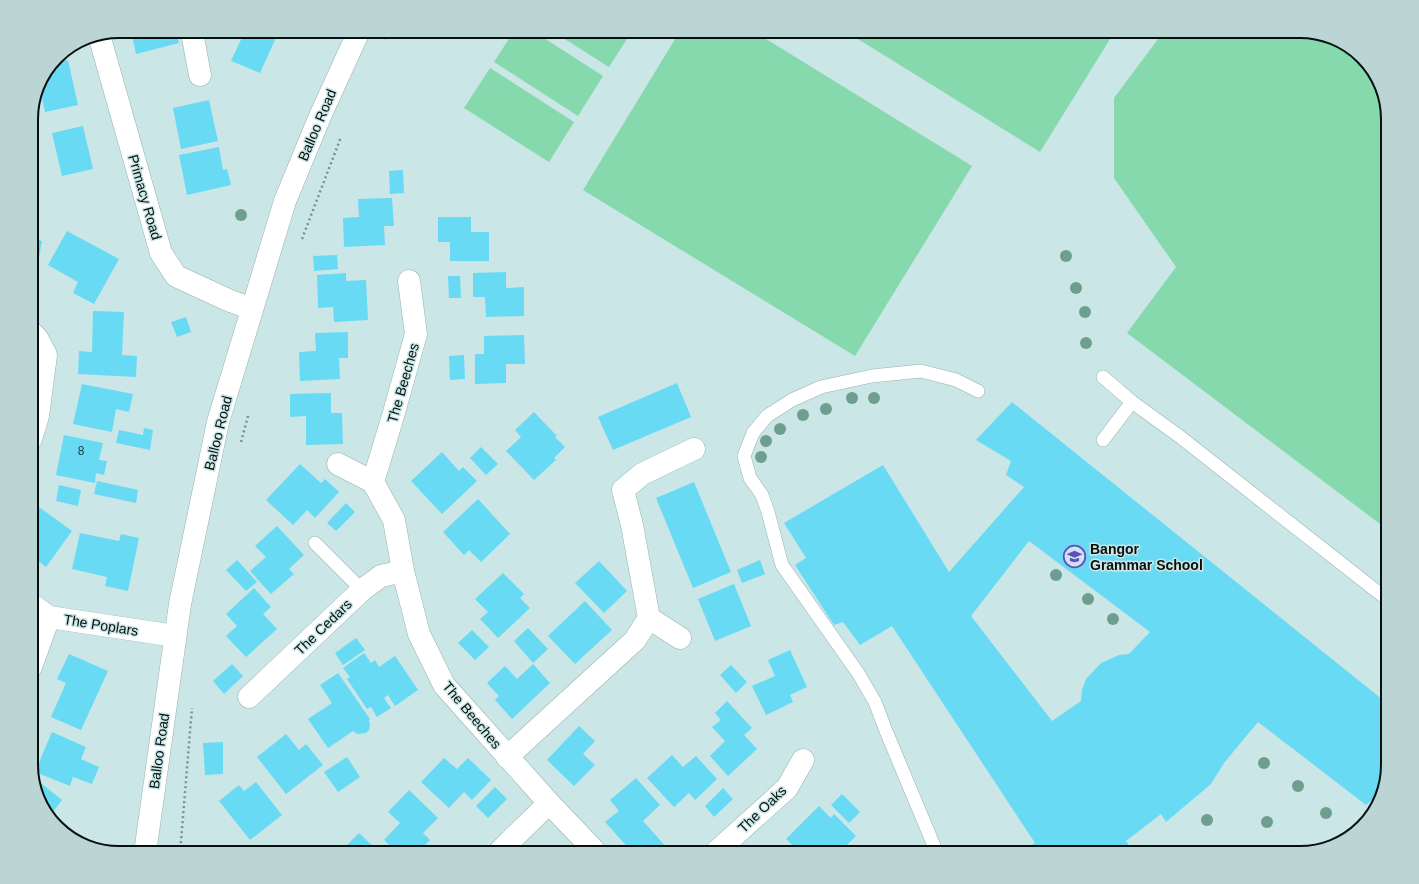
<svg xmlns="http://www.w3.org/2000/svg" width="1419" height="884" viewBox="0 0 1419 884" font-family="Arial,sans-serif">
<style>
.green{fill:#85d9ad}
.building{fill:#69daf3;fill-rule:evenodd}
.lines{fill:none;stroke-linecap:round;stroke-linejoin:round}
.service-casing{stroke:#97b1b1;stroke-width:14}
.minor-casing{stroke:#97b1b1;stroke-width:23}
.tertiary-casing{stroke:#97b1b1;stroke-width:23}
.path{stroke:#7b8f8f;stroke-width:2.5;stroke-dasharray:2 3;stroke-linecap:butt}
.service{stroke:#fff;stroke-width:13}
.minor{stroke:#fff;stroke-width:22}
.tertiary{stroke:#fff;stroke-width:22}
.tree{fill:#6e9e8d}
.labels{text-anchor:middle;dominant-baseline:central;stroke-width:3;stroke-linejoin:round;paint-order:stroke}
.number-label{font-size:12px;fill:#204249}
.street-label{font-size:14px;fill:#071010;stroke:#cbe6e6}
.poi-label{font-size:14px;font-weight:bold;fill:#071010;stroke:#cbe6e6;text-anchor:start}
.rim{fill:none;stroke:#071010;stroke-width:2}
</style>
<rect width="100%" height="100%" fill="#cbe6e6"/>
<g class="green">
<path d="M514,31h19l70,45 -25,40 -84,-54z"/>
<path d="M552,31h80l-23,36z"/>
<path d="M680,31h73l219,135 -117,190 -272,-166z"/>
<path d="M845,31h270l-75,121z"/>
<path d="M1164,31h136l44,12 32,32 12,38v417l-261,-197 49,-66 -62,-89v-80z"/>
<path d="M490,68l84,54 -25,40 -85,-54z"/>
</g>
<g class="building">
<path d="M131,31h45l3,12 -43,11z"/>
<path d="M245,31h34l-19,42 -29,-12z"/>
<path d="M68,60l10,45 -33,7 -6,-27 1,-5 11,-16z"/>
<path d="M209,100l9,41 -37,8 -8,-41z"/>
<path d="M83,126l10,43 -31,7 -10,-43z"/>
<path d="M219,147l4,23 4,-1 4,16 -44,10 -8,-40z"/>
<path d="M403,170l1,23 -14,1 -1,-23z"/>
<path d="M392,198l2,28h-10l1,19 -41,2 -1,-29 16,-1 -1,-18z"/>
<path d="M438,217h33v15h18v29h-39v-19h-12z"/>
<path d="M67,231l52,28 -25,45 -21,-11 5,-11 -30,-17z"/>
<path d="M31,238l11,3 -7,38h-4z"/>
<path d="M337,255l1,14 -24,2 -1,-15z"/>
<path d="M506,272v16l18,-1v29l-38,1 -1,-20h-12v-24z"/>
<path d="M346,273v8l20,-1 2,40 -34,2 -1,-15 -15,1 -1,-33z"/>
<path d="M448,276h12l1,22h-12z"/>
<path d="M93,311l31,1 -2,43 15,1 -1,21 -58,-3 1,-23 13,1z"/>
<path d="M186,317l5,15 -14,5 -6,-15z"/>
<path d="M348,332v26h-9l1,21 -40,2 -1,-29 17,-1 -1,-18z"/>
<path d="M524,335l1,29h-19v19l-31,1v-30h9v-18z"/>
<path d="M464,355l1,24 -15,1 -1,-24z"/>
<path d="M677,383l14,34 -78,33 -15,-33z"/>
<path d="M82,384l51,10 -4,18 -13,-3 -4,23 -39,-8z"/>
<path d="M331,393v20h11l1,31 -37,1v-29l-16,1v-23z"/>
<path d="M1012,402l376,302v61l-7,27 -15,13 -108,-83 -34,41 -13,21 -45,38 -5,-8 -35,27 6,8 -6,4h-106l15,-10 -143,-217 -32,19 -17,-23 -9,3 -39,-60 11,-7 -22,-35 99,-58 66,107 75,-85 -18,-12 5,-14 -35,-21zM1029,541l121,91 -21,22 -10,1 -18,8 -15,16 -4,11 -1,11 -29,20 -81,-105z"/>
<path d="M534,412l23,24 -2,1 10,10 -11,11 2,2 -22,20 -28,-29 15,-14 -6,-7z"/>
<path d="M144,428l9,2 -3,20 -34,-7 3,-13 24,5z"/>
<path d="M64,435l39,8 -4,17 8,1 -3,14 -8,-2 -1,10 -39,-8z"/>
<path d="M481,447l17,17 -12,11 -16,-17z"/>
<path d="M442,452l17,19 4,-4 14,14 -35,33 -31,-33z"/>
<path d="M300,464l21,19 4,-4 14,13 -24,26 -8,-8 -14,15 -27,-25z"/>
<path d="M97,481l41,9 -2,13 -42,-9z"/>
<path d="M694,482l37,90 -38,16 -37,-90z"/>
<path d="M59,485l22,5 -3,16 -22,-5z"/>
<path d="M478,499l32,35 -29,28 -12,-12 -5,5 -21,-23z"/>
<path d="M346,503l9,9 -19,19 -9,-8z"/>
<path d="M39,507l33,24 -26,36 -15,-11v-37z"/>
<path d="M277,526l27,29 -15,14 5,5 -23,20 -21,-23 16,-14 -11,-11z"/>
<path d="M80,533l39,8 2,-7 18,4 -11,53 -23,-5 2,-9 -35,-8z"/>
<path d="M237,560l20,22 -11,9 -20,-21z"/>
<path d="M760,560l5,14 -23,9 -5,-13z"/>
<path d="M599,561l28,30 -23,22 -29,-30z"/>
<path d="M503,573l21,21 -4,4 10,10 -32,30 -18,-19 8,-7 -13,-13z"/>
<path d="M734,584l17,42 -36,15 -17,-42z"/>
<path d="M254,588l17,19 -8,7 14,15 -31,28 -20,-21 11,-10 -11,-12z"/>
<path d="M585,601l27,29 -37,34 -27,-28z"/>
<path d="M528,628l20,21 -15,14 -19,-22z"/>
<path d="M472,630l17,17 -14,13 -17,-17z"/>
<path d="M356,638l9,12 -22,15 -8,-12z"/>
<path d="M790,650l17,37 -17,8 3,7 -27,13 -14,-29 23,-10 -7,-16z"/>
<path d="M364,653l7,10 4,-3 4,7 16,-11 23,34 -23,16 -7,-11 -4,3 7,10 -14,9 -6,-10 -4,2 -20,-30 3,-2 -7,-9z"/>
<path d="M69,654l39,17 -27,59 -30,-13 15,-34 -9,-4z"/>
<path d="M232,664l11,12 -19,18 -11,-13z"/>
<path d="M533,664l17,19 -38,36 -17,-19 4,-4 -12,-13 18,-17 12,13z"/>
<path d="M731,665l16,17 -11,11 -16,-18z"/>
<path d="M338,673l32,46 -1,1 1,5 -1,5 -3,3 -9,1 -4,-3 -25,17 -20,-29 24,-16 -12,-18z"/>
<path d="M727,701l25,27 -8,7 13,14 -29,27 -18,-20 15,-15 -13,-14 9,-7 -6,-7z"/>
<path d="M579,726l16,15 -12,13 12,11 -21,21 -27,-26z"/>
<path d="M52,732l34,15 -5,12 18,8 -7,17 -19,-7 -3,9 -35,-14z"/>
<path d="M286,734l13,16 7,-6 17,21 -37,29 -29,-37z"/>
<path d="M223,742v32l-18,1 -2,-32z"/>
<path d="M672,755l11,12 13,-11 21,23 -22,21 -6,-7 -15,14 -27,-29z"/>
<path d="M347,757l13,20 -22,15 -14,-20z"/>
<path d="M444,758l13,11 11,-11 23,22 -19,20 -8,-8 -15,16 -28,-26z"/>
<path d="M636,778l24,27 -17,16 24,27 -6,5h-28l-28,-31 14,-11 -9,-11z"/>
<path d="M37,780l25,20 -12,16 -7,-7 -8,-27z"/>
<path d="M256,782l26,33 -32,25 -31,-39 20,-16 5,6z"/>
<path d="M495,787l12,12 -19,19 -12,-12z"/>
<path d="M723,788l10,11 -19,18 -9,-11z"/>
<path d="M409,790l29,28 -15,15 7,7 -13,13h-19l-14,-13 16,-17 -12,-11z"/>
<path d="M842,794l18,18 -11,11 -18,-18z"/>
<path d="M819,806l12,12 3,-4 22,22 -17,17h-16l-6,-6 -6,6h-10l-15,-14z"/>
<path d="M359,833l21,20h-41z"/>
</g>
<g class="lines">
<defs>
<g id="service">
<path d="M1103,377l29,25 47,34 209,164"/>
<path d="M1103,440l29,-38"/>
<path d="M315,543l47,47"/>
<path d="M937,853l-51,-122 -11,-29 -17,-29 -76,-108 -14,-53 -6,-17 -12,-17 -6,-22 9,-23 14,-17 25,-16 29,-13 51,-11 49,-5 35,9 22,11"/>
</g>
<g id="minor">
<path d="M196,31l-3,7 7,37"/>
<path d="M99,35l62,218 15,23 52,24 24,9"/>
<path d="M409,281l7,53 -23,82 -20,66 21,38 9,51 16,63 25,51 105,118 43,45 3,5"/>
<path d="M31,332l6,6 9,17 -8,61 -7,23"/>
<path d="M338,464l35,18"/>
<path d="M31,604l18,13 126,19"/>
<path d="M680,638l-31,-20 -17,-93 -9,-35 19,-16 52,-25"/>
<path d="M31,667l18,-50"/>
<path d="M249,697l113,-107 19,-14 22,-5"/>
<path d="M507,757l128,-117 14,-22"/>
<path d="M498,853l51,-50"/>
<path d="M715,853l72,-65 16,-28"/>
</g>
<path id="tertiary" d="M145,853l35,-249 38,-182 67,-221 36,-87 38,-83"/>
</defs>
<use href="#service" class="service-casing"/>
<use href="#minor" class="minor-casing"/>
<use href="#tertiary" class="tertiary-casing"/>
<g class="path">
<path d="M384,39l4,-8"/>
<path d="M302,239l39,-102"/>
<path d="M241,442l7,-26"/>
<path d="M180,853l12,-145"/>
</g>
<use href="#service" class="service"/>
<use href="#minor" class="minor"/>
<use href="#tertiary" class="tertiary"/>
</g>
<g class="tree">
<circle cx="241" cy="215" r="6"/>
<circle cx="1066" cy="256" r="6"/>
<circle cx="1076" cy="288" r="6"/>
<circle cx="1085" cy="312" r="6"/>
<circle cx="1086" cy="343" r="6"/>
<circle cx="852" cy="398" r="6"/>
<circle cx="874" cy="398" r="6"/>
<circle cx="826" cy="409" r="6"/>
<circle cx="803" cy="415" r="6"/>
<circle cx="780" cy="429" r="6"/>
<circle cx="766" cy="441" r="6"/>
<circle cx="761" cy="457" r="6"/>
<circle cx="1056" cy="575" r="6"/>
<circle cx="1088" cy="599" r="6"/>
<circle cx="1113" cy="619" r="6"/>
<circle cx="1264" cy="763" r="6"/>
<circle cx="1298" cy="786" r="6"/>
<circle cx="1326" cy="813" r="6"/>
<circle cx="1207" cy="820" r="6"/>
<circle cx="1267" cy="822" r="6"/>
</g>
<defs>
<symbol id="school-ring" viewBox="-11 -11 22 22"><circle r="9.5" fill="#cbe6e6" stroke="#624bc4" stroke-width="1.5"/><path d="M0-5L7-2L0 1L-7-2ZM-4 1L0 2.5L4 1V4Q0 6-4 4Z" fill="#624bc4"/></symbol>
</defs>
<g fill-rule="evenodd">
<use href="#school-ring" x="1062" y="544" width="25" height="25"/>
</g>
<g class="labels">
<g class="number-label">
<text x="81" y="451">8</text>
</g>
<g class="street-label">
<text transform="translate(317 125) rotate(-67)">Balloo Road</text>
<text transform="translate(145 197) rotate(74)">Primacy Road</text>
<text transform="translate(403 383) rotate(-74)">The Beeches</text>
<text transform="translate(218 433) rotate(-76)">Balloo Road</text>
<text transform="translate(101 625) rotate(9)">The Poplars</text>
<text transform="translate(323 627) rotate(-44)">The Cedars</text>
<text transform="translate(472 715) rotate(50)">The Beeches</text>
<text transform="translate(159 751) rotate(-82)">Balloo Road</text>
<text transform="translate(762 809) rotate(-44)">The Oaks</text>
</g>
<g class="poi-label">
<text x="1090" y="549">Bangor<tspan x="1090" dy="16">Grammar School</tspan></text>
</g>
</g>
<path d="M0 0H1419V884H0ZM119 38H1300A81 81 0 0 1 1381 119V765A81 81 0 0 1 1300 846H119A81 81 0 0 1 38 765V119A81 81 0 0 1 119 38Z" fill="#bbd5d5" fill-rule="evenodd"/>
<path class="rim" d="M119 38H1300A81 81 0 0 1 1381 119V765A81 81 0 0 1 1300 846H119A81 81 0 0 1 38 765V119A81 81 0 0 1 119 38Z"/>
</svg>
